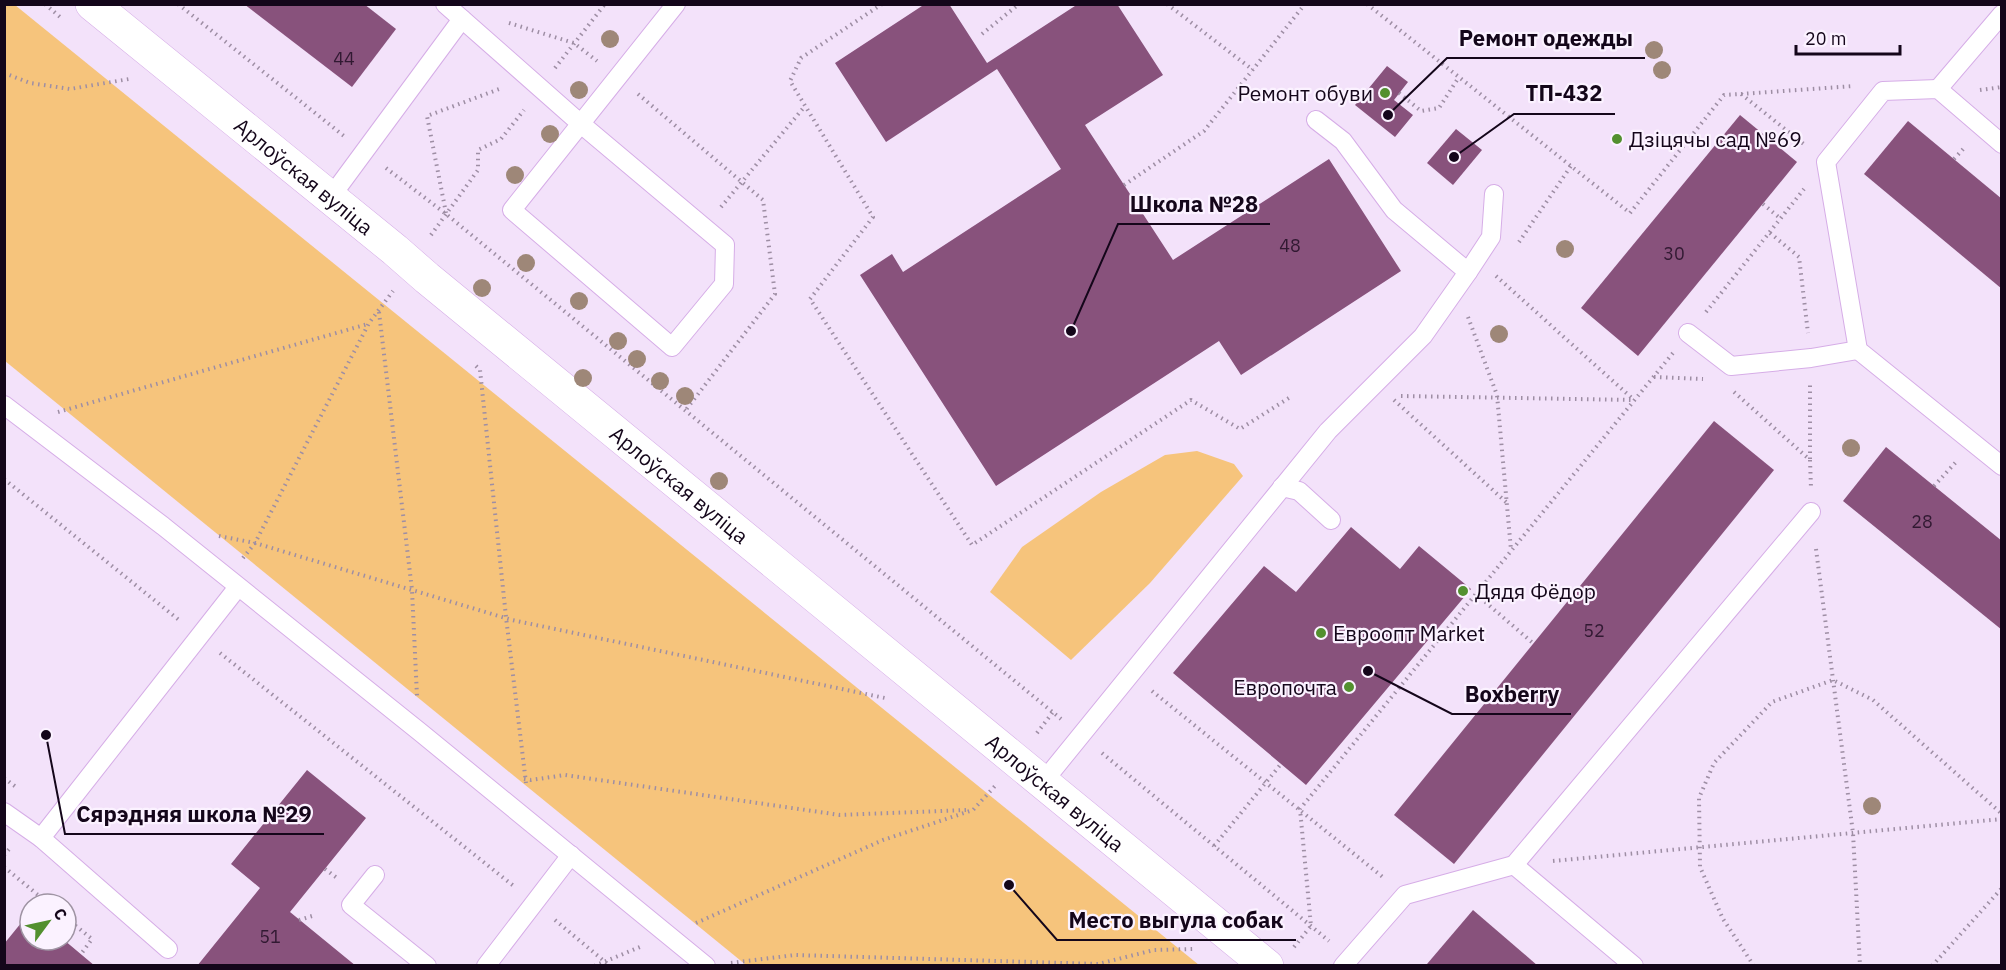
<svg xmlns="http://www.w3.org/2000/svg" width="2006" height="970" viewBox="0 0 2006 970" font-family="'IBM Plex Sans',sans-serif">
<style>
.green{fill:#f6c47c}
.building{fill:#88527c}
.lines{fill:none;stroke-linecap:round;stroke-linejoin:round}
.service-casing{stroke:#d6ade7;stroke-width:20}
.tertiary-casing{stroke:#d6ade7;stroke-width:34}
.path{stroke:#9e8ea4;stroke-width:4;stroke-dasharray:1.5 4.5;stroke-linecap:butt}
.service{stroke:#fff;stroke-width:18}
.tertiary{stroke:#fff;stroke-width:33}
.tree{fill:#9e8778}
.poi-dot{fill:#53902f;stroke:#fbf2ff;stroke-width:2}
.labels{text-anchor:middle;dominant-baseline:central;stroke-width:4.5;stroke-linejoin:round;paint-order:stroke}
.number-label{font-size:18px;fill:#311932}
.poi-label{font-size:21px;fill:#14061a;stroke:#fbf2ff;text-anchor:start}
.street-label{font-size:21px;fill:#14061a;stroke:#fbf2ff}
.leader{fill:none;stroke:#14061a;stroke-width:2}
.callout-dot{fill:#14061a;stroke:#fbf2ff;stroke-width:2}
.callout-label{font-size:22px;text-anchor:middle;font-weight:bold;fill:#14061a;stroke:#fbf2ff;stroke-width:4.5;stroke-linejoin:round;paint-order:stroke}
</style>
<rect width="100%" height="100%" fill="#f3e2fa"/>
<g class="green">
<path d="M4,5h11l1184,960h-453l-741,-604z"/>
<path d="M1197,451l37,13 9,12 -93,107 -79,77 -81,-68 32,-45 79,-55 64,-37z"/>
</g>
<g class="building">
<path d="M244,4h120l32,25 -44,58z"/>
<path d="M925,4h24l38,59 91,-59h39l46,71 -78,50 88,135 156,-101 72,112 -160,104 -22,-34 -223,145 -136,-211 32,-21 11,18 158,-103 -64,-100 -111,73 -51,-79z"/>
<path d="M1387,66l21,16 -14,18 19,15 -18,22 -40,-32z"/>
<path d="M1740,115l57,47 -159,194 -57,-48z"/>
<path d="M1908,121l94,78v90l-138,-115z"/>
<path d="M1456,129l26,21 -29,35 -26,-22z"/>
<path d="M1714,421l60,49 -320,394 -60,-49z"/>
<path d="M1886,447l116,94v89l-159,-129z"/>
<path d="M1351,527l49,42 19,-23 52,43 -165,196 -133,-112 91,-107 32,26z"/>
<path d="M307,770l59,48 -76,94 66,54h-159l63,-78 -29,-24z"/>
<path d="M1473,910l50,43 15,13h-109l-2,-2z"/>
<path d="M30,912v28h34l31,26h-91v-22z"/>
</g>
<g class="lines">
<defs>
<g id="service">
<path d="M462,19l119,105 144,121 -1,39 -52,63 -160,-137 164,-206"/>
<path d="M1938,89l64,-75"/>
<path d="M2002,144l-64,-55 -55,2 -57,71 32,188 144,116"/>
<path d="M330,198l132,-179 -17,-15"/>
<path d="M1468,272l23,-35 3,-43"/>
<path d="M1688,333l43,33 80,-8 47,-8"/>
<path d="M4,405l159,121 257,206 286,234"/>
<path d="M1282,487l17,4 32,29"/>
<path d="M1043,782l285,-351 95,-95 45,-64 -74,-62 -51,-69 -27,-21"/>
<path d="M4,812l37,26"/>
<path d="M1514,865l120,101"/>
<path d="M375,875l-24,30 76,61"/>
<path d="M168,949l-127,-111 197,-251"/>
<path d="M486,966l85,-111"/>
<path d="M1343,966l62,-71 109,-30 297,-353"/>
</g>
<g id="tertiary">
<path id="s1" d="M92,4l303,246 32,28 840,688"/>
</g>
</defs>
<use href="#service" class="service-casing"/>
<use href="#tertiary" class="tertiary-casing"/>
<g class="path">
<path d="M45,4l15,13"/>
<path d="M178,4l166,132"/>
<path d="M882,4l-81,54 -11,23 83,136 -63,82 162,246 219,-145 49,29 52,-33"/>
<path d="M1167,4l86,66"/>
<path d="M1367,4l263,209 94,-118 17,-1 64,51"/>
<path d="M509,23l65,20 23,18"/>
<path d="M982,34l37,-30"/>
<path d="M555,68l50,-64"/>
<path d="M4,73l26,10 40,6 59,-10"/>
<path d="M1980,90l22,-3"/>
<path d="M1399,93l22,18 18,-3 20,-31"/>
<path d="M638,94l125,106 12,94 -90,117"/>
<path d="M1741,94l113,-8"/>
<path d="M1954,159l11,-12"/>
<path d="M386,168l60,46 615,505"/>
<path d="M1124,185l80,-54 101,-127"/>
<path d="M1763,204l18,15"/>
<path d="M721,207l84,-101"/>
<path d="M446,213l-19,-97 75,-28"/>
<path d="M1770,233l29,24 9,76"/>
<path d="M431,235l47,-65v-20l23,-11 23,-29"/>
<path d="M1519,242l52,-76"/>
<path d="M1496,276l138,124"/>
<path d="M379,312l33,278 5,106"/>
<path d="M1706,312l98,-123"/>
<path d="M1468,317l29,78 14,155"/>
<path d="M476,366l4,4 26,247 20,166"/>
<path d="M1654,377l49,2"/>
<path d="M1734,392l76,68 1,28"/>
<path d="M1401,396l232,4"/>
<path d="M1394,400l112,102"/>
<path d="M58,412l310,-88"/>
<path d="M1810,459v-74"/>
<path d="M4,479l175,141"/>
<path d="M1934,486l22,-24"/>
<path d="M219,536l36,7 257,77 373,78"/>
<path d="M1816,549l37,284 7,133"/>
<path d="M243,558l12,-15 114,-220 24,-32"/>
<path d="M1476,594l58,50"/>
<path d="M220,653l295,234"/>
<path d="M1152,691l232,187"/>
<path d="M1037,733l16,-21"/>
<path d="M1102,753l227,188"/>
<path d="M4,778l12,9"/>
<path d="M524,779l7,1 34,-5 275,40 126,-5"/>
<path d="M1214,846l67,-82"/>
<path d="M4,855l7,-8"/>
<path d="M1553,861l449,-42"/>
<path d="M4,867l45,37"/>
<path d="M325,869l12,9"/>
<path d="M66,918l26,21 -11,15"/>
<path d="M299,920l13,-4"/>
<path d="M555,920l55,46"/>
<path d="M696,923l187,-83 90,-30 22,-24"/>
<path d="M1294,947l17,-21 -11,-117 373,-456"/>
<path d="M731,963l64,-8 303,9 56,-14 39,-1"/>
<path d="M594,966l46,-19"/>
<path d="M1754,966l-31,-47 -23,-52 -1,-69 15,-35 58,-61 61,-22 40,20 129,114"/>
<path d="M1932,966l70,-78"/>
</g>
<use href="#service" class="service"/>
<use href="#tertiary" class="tertiary"/>
</g>
<g class="tree">
<circle cx="610" cy="39" r="9"/>
<circle cx="1654" cy="50" r="9"/>
<circle cx="1662" cy="70" r="9"/>
<circle cx="579" cy="90" r="9"/>
<circle cx="550" cy="134" r="9"/>
<circle cx="515" cy="175" r="9"/>
<circle cx="1565" cy="249" r="9"/>
<circle cx="526" cy="263" r="9"/>
<circle cx="482" cy="288" r="9"/>
<circle cx="579" cy="301" r="9"/>
<circle cx="1499" cy="334" r="9"/>
<circle cx="618" cy="341" r="9"/>
<circle cx="637" cy="359" r="9"/>
<circle cx="583" cy="378" r="9"/>
<circle cx="660" cy="381" r="9"/>
<circle cx="685" cy="396" r="9"/>
<circle cx="1851" cy="448" r="9"/>
<circle cx="719" cy="481" r="9"/>
<circle cx="1872" cy="806" r="9"/>
</g>
<g class="poi-dot">
<circle cx="1385" cy="93" r="6"/>
<circle cx="1617" cy="139" r="6"/>
<circle cx="1463" cy="591" r="6"/>
<circle cx="1321" cy="633" r="6"/>
<circle cx="1349" cy="687" r="6"/>
</g>
<g class="labels">
<g class="number-label">
<text x="344" y="58">44</text>
<text x="1290" y="245">48</text>
<text x="1674" y="253">30</text>
<text x="1922" y="521">28</text>
<text x="1594" y="630">52</text>
<text x="270" y="936">51</text>
</g>
<g class="poi-label">
<text x="1373" y="93" text-anchor="end">Ремонт обуви</text>
<text x="1629" y="139">Дзіцячы сад №69</text>
<text x="1475" y="591">Дядя Фёдор</text>
<text x="1333" y="633">Евроопт Market</text>
<text x="1337" y="687" text-anchor="end">Европочта</text>
</g>
<g class="street-label">
<text stroke="none"><textPath href="#s1" startOffset="273">Арлоўская вуліца</textPath></text>
<text stroke="none"><textPath href="#s1" startOffset="759">Арлоўская вуліца</textPath></text>
<text stroke="none"><textPath href="#s1" startOffset="1245">Арлоўская вуліца</textPath></text>
</g>
</g>
<path class="leader" d="M1388 115L1447 58H1645M1454 157L1514 114H1615M1071 331L1118 224H1270M1368 671L1452 714H1571M46 735L65 834H324M1009 885L1057 940H1296"/>
<g class="callout-dot">
<circle cx="1388" cy="115" r="6"/>
<circle cx="1454" cy="157" r="6"/>
<circle cx="1071" cy="331" r="6"/>
<circle cx="1368" cy="671" r="6"/>
<circle cx="46" cy="735" r="6"/>
<circle cx="1009" cy="885" r="6"/>
</g>
<g class="callout-label">
<text x="1546" y="46">Ремонт одежды</text>
<text x="1564" y="101">ТП-432</text>
<text x="1194" y="212">Школа №28</text>
<text x="1512" y="702">Boxberry</text>
<text x="194" y="822">Сярэдняя школа №29</text>
<text x="1176" y="928">Место выгула собак</text>
</g>
<rect width="2006" height="970" fill="none" stroke="#14061a" stroke-width="12"/>
<g transform="translate(48 922) rotate(57)"><circle r="28" fill="#fbf2ff" stroke="#9f94a3" stroke-width="1.5"/>
<path d="M0-4.5L10 22L0 15L-10 22Z" fill="#53902f"/>
<text y="-9" font-size="16" font-weight="bold" text-anchor="middle" fill="#14061a">С</text>
</g>
<path d="M1796 45v9h104v-9" fill="none" stroke="#14061a" stroke-width="3"/>
<text x="1805" y="45" font-size="18" fill="#14061a" stroke="#fbf2ff" stroke-width="4.5" paint-order="stroke">20 m</text>
</svg>
